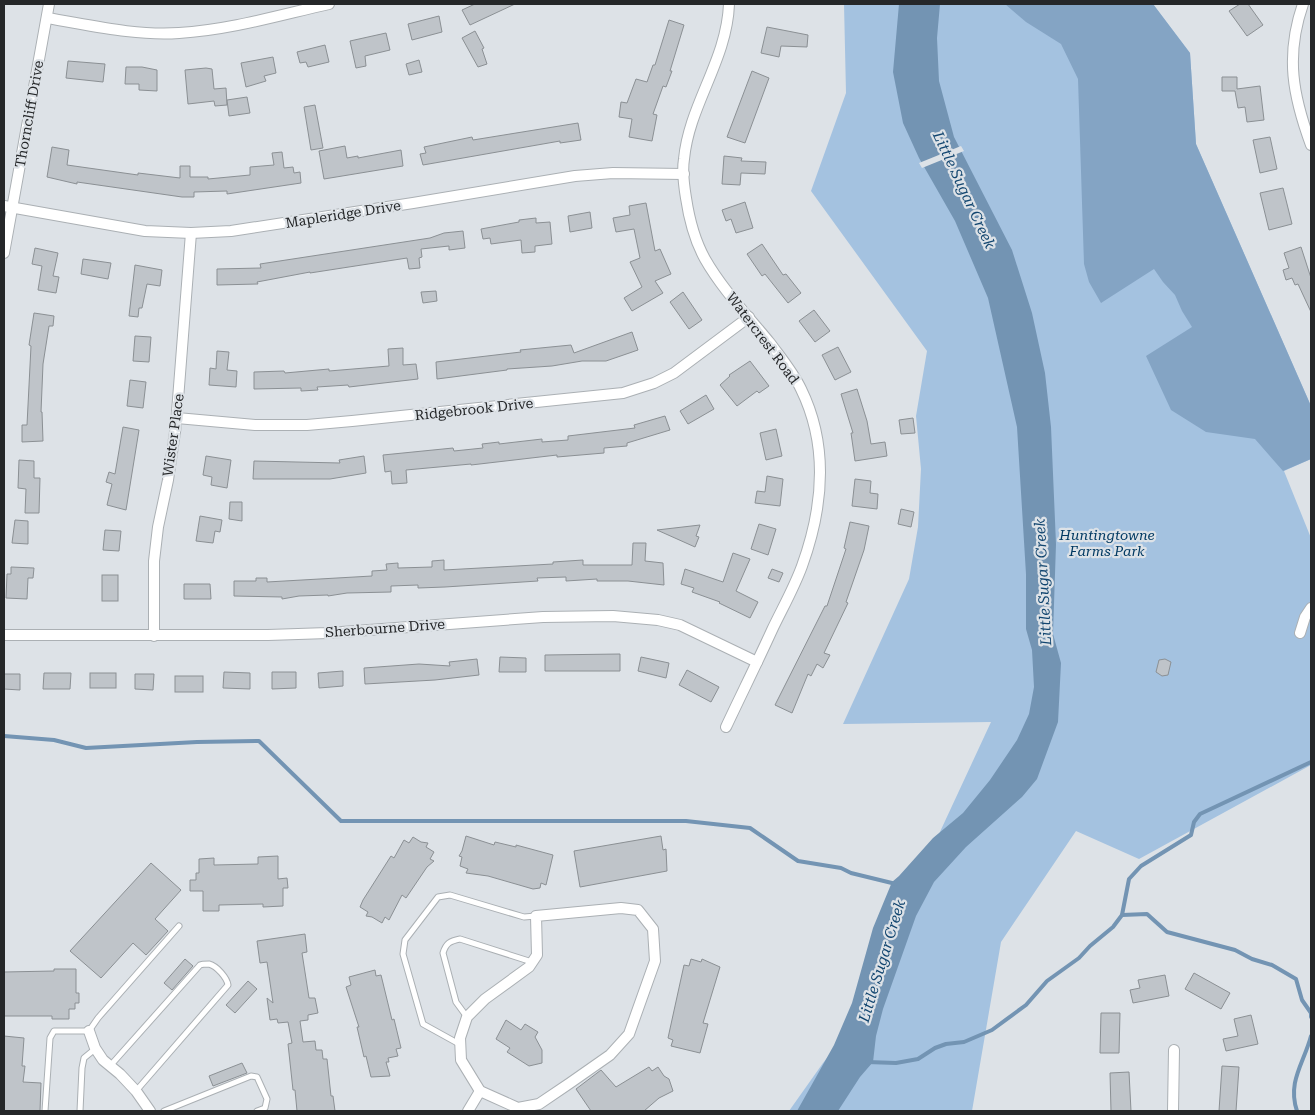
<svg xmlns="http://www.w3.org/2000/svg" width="1315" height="1115" viewBox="0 0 1315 1115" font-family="'Roboto Serif',serif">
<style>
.green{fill:#a4c2e0}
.forest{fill:#84a4c4}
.water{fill:#7394b3}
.pier{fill:#dde2e7}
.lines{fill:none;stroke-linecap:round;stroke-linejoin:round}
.stream{stroke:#7394b3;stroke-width:4}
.building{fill:#bfc4c9;stroke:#8b9094}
.lane-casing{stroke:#abb0b4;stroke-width:7}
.street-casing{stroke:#abb0b4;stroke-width:12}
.lane{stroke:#fff;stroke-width:5}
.street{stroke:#fff;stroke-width:10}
.labels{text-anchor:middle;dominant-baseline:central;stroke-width:4.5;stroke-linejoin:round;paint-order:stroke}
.street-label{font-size:14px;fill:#252729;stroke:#dde2e7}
.park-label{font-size:14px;font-style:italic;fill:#013962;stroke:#dde2e7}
.water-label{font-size:15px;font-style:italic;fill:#11456f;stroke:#dde2e7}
</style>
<rect width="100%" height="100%" fill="#dde2e7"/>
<path class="green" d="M844,4h309l37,49 6,91 115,262v53l-27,12 27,67v227l-172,94 -63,-28 -75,111 -29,169h-183l34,-48 51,-64 65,-165 52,-112 -148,2 66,-145 9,-52 3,-58 -5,-53 11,-65 -116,-160 35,-98z"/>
<path class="forest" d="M1005,4h148l37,49 6,91 115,262v53l-28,12 -28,-32 -49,-7 -35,-22 -25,-54 46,-29 -10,-16 -7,-16 -12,-13 -9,-13 -53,34 -12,-21 -5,-18 -6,-185 -17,-35 -35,-22z"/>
<path class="water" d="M899,4h41l-3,34 2,43 15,56 58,113 20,63 13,60 6,54 5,117 -3,90 8,29 -3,59 -21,57 -15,18 -56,50 -32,35 -18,34 -33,93 -7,27 -3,26 -13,15 -22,34h-41l37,-66 18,-42 21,-75 19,-46 7,-6 34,-38 30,-25 27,-33 27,-40 12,-26 5,-27 -2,-37 -6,-21v-55l-9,-147 -29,-129 -33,-77 -36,-63 -16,-35 -10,-51z"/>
<path class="pier" d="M961,146l3,5 -42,17 -3,-5z"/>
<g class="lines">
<g class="stream">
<path d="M4,736l50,4 32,8 111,-6 62,-1 82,80h345l64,7 48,33 43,7 10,5 45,11"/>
<path d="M1122,915l25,-1 20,18 68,18 17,9 20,6 24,14 6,21 9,13v4"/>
<path d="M867,1062l29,1 22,-4 17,-11 11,-4 18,-2 28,-12 34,-25 21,-24 32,-23 11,-12 23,-19 9,-12 7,-36 12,-13 50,-31 3,-13 6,-8 111,-52"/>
<path d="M1297,1111c-10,-29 7,-48 14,-75"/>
</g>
</g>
<g class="building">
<path d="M475,4h40l-45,21 -8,-15z"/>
<path d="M1240,4h8l15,21 -16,11 -18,-25z"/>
<path d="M439,16l3,16 -30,8 -4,-16z"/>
<path d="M669,20l15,5 -14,46h2l-6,16 -3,-1 -10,28 4,1 -5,26 -23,-4 3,-18 -13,-2 2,-15 6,1 9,-24 11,3 6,-17h2z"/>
<path d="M767,27l41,8 -1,12 -26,-1 -2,11 -18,-4z"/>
<path d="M475,31l9,17 -2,1 5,15 -9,3 -16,-29z"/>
<path d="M386,33l4,17 -25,6 1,10 -10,2 -6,-27z"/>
<path d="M325,45l4,17 -21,5 -2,-5 -6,1 -3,-11z"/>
<path d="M273,57l3,16 -12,3 2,5 -20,6 -5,-24z"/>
<path d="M419,60l3,12 -13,3 -3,-11z"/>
<path d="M68,61l37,3 -2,18 -37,-4z"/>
<path d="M126,67h16l15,3v21l-18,-1v-6h-14z"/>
<path d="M206,68l6,1 2,20 12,-1 1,17 -12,1 -1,-5 -26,3 -3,-34z"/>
<path d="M752,71l17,7 -24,65 -18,-6z"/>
<path d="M1222,77h15v12l23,-3 4,34 -17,2 -2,-15 -7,1 -3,-17h-13z"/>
<path d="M247,97l3,16 -21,3 -2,-16z"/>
<path d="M315,105l8,43 -12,2 -7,-43z"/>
<path d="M578,123l3,17 -21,3v-2l-137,24 -3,-11 6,-1 -2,-6 48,-10 1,3z"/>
<path d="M1270,137l7,32 -17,4 -7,-33z"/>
<path d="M345,146l2,12 11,-2v2l43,-8 2,16 -79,13 -5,-28z"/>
<path d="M52,147l17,3 -2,15 71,10v-2l42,5v-12h10v11h18v2l42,-4v-8l24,-2 -2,-12 10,-1 2,16 9,-1 1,6 6,-1 1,11 -74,11v-3l-33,1v5h-12l-105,-15v2l-30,-7z"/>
<path d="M724,156l18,2 -1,3 25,1 -1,12 -24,-1 -1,12 -18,-1z"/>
<path d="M1283,188l9,36 -23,6 -9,-37z"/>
<path d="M745,202l8,26 -17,5 -5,-14 -5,2 -4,-11z"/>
<path d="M646,203l9,48 5,-2 11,25 -16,7 8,12 -31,18 -8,-13 18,-11 -12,-25 10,-4 -6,-29 -18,3 -3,-14 17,-3 -1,-9z"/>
<path d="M590,212l2,16 -22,4 -2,-16z"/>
<path d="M536,218v5l14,-1 2,22 -17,2v6l-13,1 -1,-13 -30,4 -1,-6 -7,1 -2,-10 38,-7v-2z"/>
<path d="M463,231l2,17 -16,2v-4l-28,3 1,8 -3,1 1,10 -11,1 -2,-11 -97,15v-1l-53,10 1,2 -41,1v-16l44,-1 -1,-4 170,-26 14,-5z"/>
<path d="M762,244l21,31 3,-1 15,19 -13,10 -23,-29 -3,2 -15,-22z"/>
<path d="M1301,247l10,31v34l-13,-28 -3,1 -3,-7 -6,2 -3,-10 6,-2 -5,-15z"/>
<path d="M35,248l23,5 -5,23 6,1 -3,16 -18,-3 4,-24 -10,-2z"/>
<path d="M83,259l28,4 -3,16 -27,-5z"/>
<path d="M135,265l27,5 -2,16 -13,-2 -5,24h-3l-1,9 -9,-1z"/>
<path d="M436,291l1,10 -14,2 -2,-11z"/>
<path d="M683,292l19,28 -13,9 -19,-27z"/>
<path d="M814,310l16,21 -15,11 -16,-21z"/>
<path d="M34,313l20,3 -1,10h-4l-6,38 -2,48h1l1,29 -21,1v-17h5l4,-79 -2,-1z"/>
<path d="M632,332l6,18 -32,11h-24l-30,5 -45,3v1l-70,9 -1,-17 85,-10 -1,-2 51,-5 3,8z"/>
<path d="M135,336l16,1 -2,25 -16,-1z"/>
<path d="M838,347l13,25 -16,8 -13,-25z"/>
<path d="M403,348v17l13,-1 2,15 -69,8 -1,-2 -31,2 1,3 -17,1v-3l-47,1v-17l30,-1 1,2 44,-4v2l60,-5 -1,-17z"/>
<path d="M217,351l12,1 -2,18 10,1 -1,16 -27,-2 1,-17 6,1z"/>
<path d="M750,361l19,25 -10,7 -2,-2 -20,15 -17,-21 10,-9 -1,-1z"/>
<path d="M130,380l16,2 -3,26 -16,-2z"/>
<path d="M857,389l10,32 4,23 14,-2 2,14 -32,5 -4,-28h2l-12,-39z"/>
<path d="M706,395l8,14 -26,15 -8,-13z"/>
<path d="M665,416l5,14 -43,13v3l-23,2v5l-47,4v-2l-86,10v-1l-65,6 1,13 -15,1 -1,-13 -6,1 -2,-17 70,-7 1,3 29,-3 -1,-4 17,-2v2l43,-5v3l26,-2v-4l67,-8 -1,-3z"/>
<path d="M913,418l2,15 -14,1 -2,-14z"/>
<path d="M123,427l16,3 -13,80 -19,-5 5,-21 -6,-2 3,-10 6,2z"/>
<path d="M776,429l6,27 -16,4 -6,-27z"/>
<path d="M206,456l25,4 -4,28 -16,-3 1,-8 -9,-2z"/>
<path d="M364,456l2,17 -36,6h-77l1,-18 86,2 -1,-3z"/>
<path d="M19,460l15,1v17h6l-1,35h-14l1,-24 -8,-1z"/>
<path d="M767,476l16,3 -3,27 -25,-3 2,-12 8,1z"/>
<path d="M855,479l16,2 -1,12 8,1 -1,15 -25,-3z"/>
<path d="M230,502h12v19l-13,-2z"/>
<path d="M901,509l13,3 -3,15 -13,-3z"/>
<path d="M200,516l22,4 -2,12 -5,-1 -2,12 -17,-2z"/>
<path d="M15,520l13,1v23l-16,-1z"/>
<path d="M850,522l19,4 -5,24 -18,52 2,1 -24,50 6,2 -7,13 -6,-4 -6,12 -3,-2 -16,39 -17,-8 50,-99h2l19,-57 -2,-1z"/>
<path d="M759,524l17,5 -8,26 -17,-6z"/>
<path d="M700,525l-4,11 3,1 -4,10 -38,-17z"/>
<path d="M105,530l16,1 -2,20 -16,-1z"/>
<path d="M633,543h13l-1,18 18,2 1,22 -36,-4h-31v-2l-31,2v-4l-29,1 1,3 -93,6 -27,1v-3l-27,1v6l-44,1 -19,3v-1l-29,1 -17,3v-2l-48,-1v-15h22v-3h11v4l105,-6v-5l15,-1 -1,-6 12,-1v5l34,-1v-6l12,-1v10l109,-6v-2l30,-2v5h49z"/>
<path d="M733,553l17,6 -14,32 22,11 -8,16 -31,-15 1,-1 -28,-10 2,-4 -13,-4 4,-15 38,13z"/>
<path d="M11,567l23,1 -1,10h-5l-1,21 -21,-1 1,-24h4z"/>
<path d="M772,569l11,4 -4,9 -11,-4z"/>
<rect x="102" y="575" width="16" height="26"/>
<path d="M184,584h26l1,15h-27z"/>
<path d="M620,654v17h-75v-16z"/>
<path d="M500,657l26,1v14h-27z"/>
<path d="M641,657l28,6 -3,15 -28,-7z"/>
<path d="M477,659l2,16 -44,5 -70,4 -1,-16 55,-4 31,2 -1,-4z"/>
<path d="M1165,659l6,3 -3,13 -6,1 -6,-4 3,-12z"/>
<path d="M687,670l32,17 -8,15 -32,-17z"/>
<path d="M343,671v15l-24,2 -1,-15z"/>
<path d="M224,672l26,1v16l-27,-1z"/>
<path d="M272,672h24v16l-24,1z"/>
<path d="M44,673h27l-1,16h-27z"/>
<rect x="90" y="673" width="26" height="15"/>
<path d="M4,674h16v16l-16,-1z"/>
<path d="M135,674h19l-1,16 -18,-1z"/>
<rect x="175" y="676" width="28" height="16"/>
<path d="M466,836l28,9 1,-3 21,5v-2l37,10 -7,30 -5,-2 -1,5 -7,1 -45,-13 -22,-3 2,-4 -8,-3 2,-9 -3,-1 3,-5z"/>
<path d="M661,836l2,14 3,-1 1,22 -87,16 -6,-36z"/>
<path d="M413,837l8,5 7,1 -2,4 8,5 -4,7 4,2 -7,6 -21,31 -4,-3 -13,25 -4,-3 -3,6 -10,-6 -6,-1 2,-4 -8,-5 3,-7 28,-44 3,2 10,-18 5,3z"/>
<path d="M278,856v23l9,-1 1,10h-5v18l-20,1v-3l-44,1v6h-16v-20h-13v-11h6v-7h3v-14l15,-1v7l44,-1v-7z"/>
<path d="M151,863l30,27 -26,29 13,12 -22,24 -13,-12 -32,35 -31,-27z"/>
<path d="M305,934l2,18 -5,1 7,45h6l3,15 -10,2v5l-8,1 3,21 12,-1 1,9h6l1,9h4l4,37h2l2,15h-38l-2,-21h-2l-5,-46 4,-1 -4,-21 -10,1 -1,-4 -7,1 -3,-22 6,5 -6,-41 -7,1 -3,-22z"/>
<path d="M185,959l8,7 -21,24 -8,-7z"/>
<path d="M691,959l10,3 1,-3 18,8 -17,56 5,1 -8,29 -29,-7 2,-6 -5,-2 16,-73 5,1z"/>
<path d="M54,969h22v24h3v10h-4v6h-6v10h-17v-3h-48v-44l50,-1z"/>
<path d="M375,970l1,6 5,-1 11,45 2,-1 7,29 -5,1 2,7 -10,2 1,4h-3l4,14 -19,1 -5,-21 -2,1 -7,-30h2l-13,-40 5,-2 -2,-8z"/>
<path d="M1194,973l36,20 -9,16 -36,-20z"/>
<path d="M1165,975l4,21 -36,7 -3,-13 10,-2 -2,-8z"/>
<path d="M248,981l9,8 -22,24 -9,-8z"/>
<path d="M1101,1013h19l-1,40h-19z"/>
<path d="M1251,1015l7,29 -32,7 -3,-12 15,-3 -4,-17z"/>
<path d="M506,1020l15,10 4,-6 13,8 -3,5 7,13v13l-13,3 -22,-14 3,-4 -14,-9z"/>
<path d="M4,1036l20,2 -2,28h3l-2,16 18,1 -1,28h-36z"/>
<path d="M242,1063l5,10 -34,13 -4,-10z"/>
<path d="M1222,1066l17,1 -3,44h-17z"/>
<path d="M649,1067l3,4 6,-4 6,9 5,3 4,12 -14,7 -15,13h-53l-15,-22 25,-19 15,17z"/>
<path d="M1129,1072l2,39h-20l-1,-38z"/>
</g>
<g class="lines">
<defs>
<g id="lane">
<path d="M467,1017l-11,-15 -13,-49c3,-10 7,-12 17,-14l72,23"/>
<path d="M461,1045l-38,-21 -20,-70 2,-14 33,-43 12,-2 74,22 12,-1"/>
<path d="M110,1066l90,-101c2,-1 7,-1 9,-1 8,2 18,14 19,21l-92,106"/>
<path d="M45,1111l5,-73 4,-7h35l9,-13 81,-92"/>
<path d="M80,1111l2,-43 2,-10 11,-9"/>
<path d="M164,1111l87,-35 6,1 10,22 -2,9 -8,3"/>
</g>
<g id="street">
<path d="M1303,4c-18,52 -10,92 8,141"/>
<path d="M47,18c43,7 88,18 132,15 51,-3 101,-18 150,-29"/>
<path d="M4,206l141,25 46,2 40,-2 182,-28 162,-27 38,-3 71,1"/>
<path d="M4,253l45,-249"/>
<path d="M177,418l78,7h52l45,-4 271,-28 31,-10 20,-10 75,-56"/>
<path d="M1300,633l5,-16 6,-9"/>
<path d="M4,635h264l60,-2 215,-16 70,-1 45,4 22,5 77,37"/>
<path d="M154,636v-75l4,-34 10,-47 8,-55 15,-192"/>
<path d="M726,727c15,-32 31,-64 46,-97 10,-21 22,-42 30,-64 21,-58 27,-120 -1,-177 -8,-17 -20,-31 -31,-46 -22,-27 -48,-54 -65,-84 -10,-18 -16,-41 -19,-61 -2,-12 -4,-27 -2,-39 5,-54 43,-99 45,-155"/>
<path d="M621,908l17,2 15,19 2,32 -26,73 -19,21 -40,28 -31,21 -21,4 -38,-17 -19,-31 -1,-22 7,-21 18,-18 44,-32 8,-12 -1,-39z"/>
<path d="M89,1031l6,17 8,12 17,14 16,17 14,20"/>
<path d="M468,1111l12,-20"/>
<path d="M1173,1111l1,-61"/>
</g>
</defs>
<use href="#lane" class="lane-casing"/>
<use href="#street" class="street-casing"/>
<use href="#lane" class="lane"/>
<use href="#street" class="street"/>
</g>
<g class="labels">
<g class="street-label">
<text transform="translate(29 114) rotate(-80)">Thorncliff Drive</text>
<text transform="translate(343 214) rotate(-9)">Mapleridge Drive</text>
<text transform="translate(763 338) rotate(53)">Watercrest Road</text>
<text transform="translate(474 409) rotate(-6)">Ridgebrook Drive</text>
<text transform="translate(173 435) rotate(-82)">Wister Place</text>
<text transform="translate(385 628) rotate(-4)">Sherbourne Drive</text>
</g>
<g class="park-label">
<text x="1107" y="535">Huntingtowne<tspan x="1107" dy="16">Farms Park</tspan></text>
</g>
<g class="water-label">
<text transform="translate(964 190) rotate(65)">Little Sugar Creek</text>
<text transform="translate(1043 582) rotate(-93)">Little Sugar Creek</text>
<text transform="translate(882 961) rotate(-73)">Little Sugar Creek</text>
</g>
</g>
<rect width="1315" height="1115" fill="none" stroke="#252729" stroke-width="10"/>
</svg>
